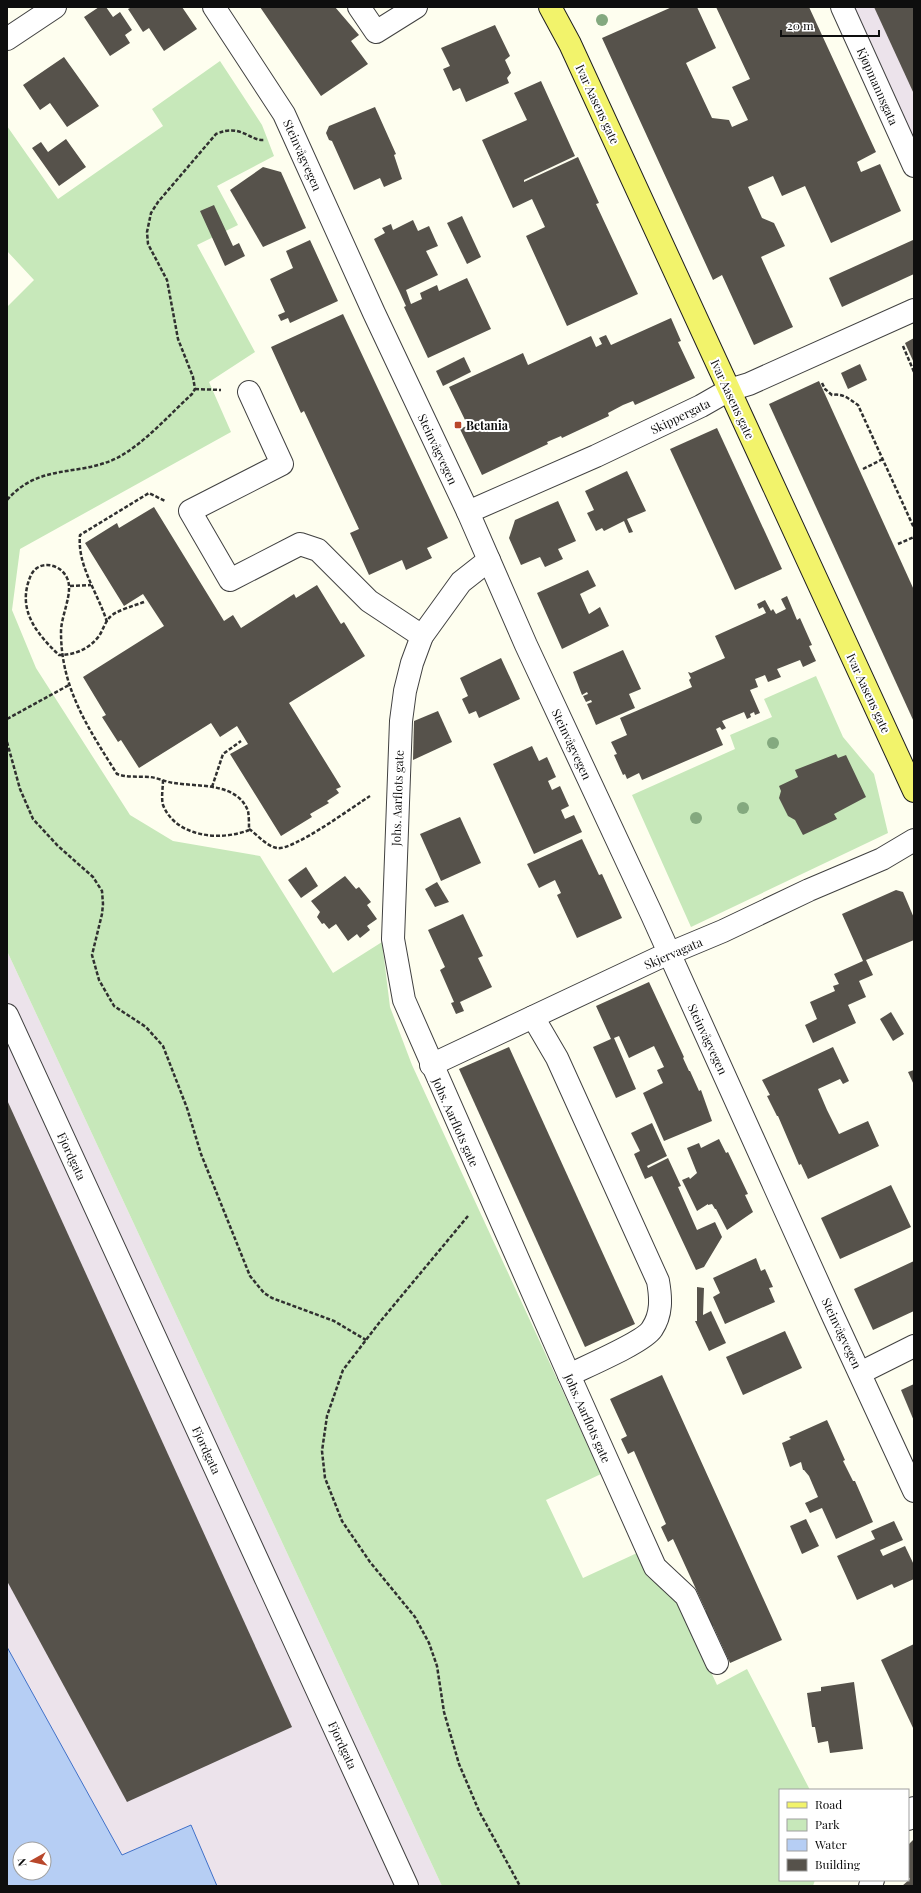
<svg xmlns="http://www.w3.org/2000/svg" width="921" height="1893" viewBox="0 0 921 1893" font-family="'Playfair Display',serif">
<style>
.industrial{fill:#ece3eb}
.green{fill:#c7e8ba}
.water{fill:#b6cef4;stroke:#4070c8;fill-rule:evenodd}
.building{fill:#56524b}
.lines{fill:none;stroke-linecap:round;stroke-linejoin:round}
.minor-casing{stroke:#414141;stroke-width:24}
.major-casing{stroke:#1f1f1f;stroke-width:24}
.path{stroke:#303030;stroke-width:2.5;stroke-dasharray:4 2;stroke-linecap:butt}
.minor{stroke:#fff;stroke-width:22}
.major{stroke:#f2f36b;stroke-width:22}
.tree{fill:#84a97f}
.poi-dot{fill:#b8472b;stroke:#fff;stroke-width:1.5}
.labels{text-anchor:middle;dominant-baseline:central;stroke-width:4;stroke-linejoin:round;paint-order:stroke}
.street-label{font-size:12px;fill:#0e0e0e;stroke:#fff}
.poi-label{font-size:12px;font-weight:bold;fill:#0e0e0e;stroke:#fff;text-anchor:start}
</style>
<rect width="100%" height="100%" fill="#fefeef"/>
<g class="industrial">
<path d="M848,7h66v153z"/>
<path d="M7,951l435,935h-225l-26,-60 -69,29 -115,-208z"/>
</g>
<g class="green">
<path d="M220,61l42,64 12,31 -57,30 21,39 -41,20 58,107 -46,30 22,50 -211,117 -8,61 24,58 94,147 43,26 87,15 73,117 49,-31 8,65 22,58 189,409 -55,26 37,78 54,-25 10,23 31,25 39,84 30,-16 63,121h-30v90h35l-2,6h-371l-435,-935v-644l27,-27 -27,-29v-125l51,73 105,-73 -11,-17z"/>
<path d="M816,676l27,61 31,37 14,59 -197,94 -59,-132 103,-46 -5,-14 42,-18 -8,-18z"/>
</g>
<path class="water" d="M7,1647l115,208 69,-30 26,61h-210zM20,1849h24v24h-24z"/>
<g class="building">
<path d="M99,7h7l7,10 7,-5 12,18 -7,5 5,8 -20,13 -26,-39z"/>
<path d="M132,7h50l15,22 -33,22 -15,-23 -6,4 -15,-23z"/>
<path d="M260,7h75l24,28 -8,6 17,23 -47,32z"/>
<path d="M672,7h25l19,41 -30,15 26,55 17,2 3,7 16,-7 -16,-33 18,-8 -34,-72h93l67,145 -19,10 4,10 19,-8 21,47 -70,32 -26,-57 -23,10 -9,-20 -25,11 14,31 12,5 11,23 -24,11 32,70 -39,18 -32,-70 -9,5 -111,-242z"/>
<path d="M874,7h40v87z"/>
<path d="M495,25l15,31 -5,4 6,13 -4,5 2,5 -43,19 -6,-14 -7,3 -10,-22 7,-3 -9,-18z"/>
<path d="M64,57l35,49 -32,21 -17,-24 -10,7 -17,-25z"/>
<path d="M541,81l34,75 -51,24v2l54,-25 21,46 -3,1 42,90 -71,32 -41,-90 19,-9 -13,-28 -19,9 -31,-68 45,-20 -13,-27z"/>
<path d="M375,107l21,47 -2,1 8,24 -18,8 -4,-9 -26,12 -22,-49 -3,-1 -3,-7 3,-7z"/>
<path d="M66,139l20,28 -27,19 -27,-38 9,-6 7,10z"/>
<path d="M263,167l18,5 25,56 -43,19 -33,-57z"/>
<path d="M214,205l19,41 6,-3 6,13 -20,10 -25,-55z"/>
<path d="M462,216l19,41 -14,7 -20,-41z"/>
<path d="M413,220l5,11 11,-5 9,20 -12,5 12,24 -32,15 5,14 11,-5 -2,-6 17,-8 2,6 28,-13 24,51 -63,29 -24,-51 2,-1 -6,-13 -26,-54 11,-6 -3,-5 9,-4 2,6z"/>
<path d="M310,240l28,61 -48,22 -2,-5 -7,3 -3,-6 7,-3 -15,-33 23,-11 -7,-17z"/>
<path d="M913,240l1,34 -72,33 -13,-29z"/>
<path d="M343,314l105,224 -21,10 5,10 -26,12 -4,-10 -33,15 -19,-42 9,-4 -55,-118 -3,2 -30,-66z"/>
<path d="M671,318l10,23 -3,1 17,36 -60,27 -2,-4 -10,4 -15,8 1,3 -47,22 -1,-2 -14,6 1,2 -66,31 -22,-46 11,-5 -1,-3 -4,1 -17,-35 74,-34 5,12 63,-29 5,11 6,-3 -3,-6 7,-3 5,10z"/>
<path d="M914,338v25l-9,-20z"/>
<path d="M464,357l7,15 -28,14 -7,-15z"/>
<path d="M860,364l7,16 -19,9 -7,-16z"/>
<path d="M819,381l95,209v132l-145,-318z"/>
<path d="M717,428l65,141 -47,21 -65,-141z"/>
<path d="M627,471l19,40 -19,8 6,13 -4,1 -5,-12 -20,10 -2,-3 -6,3 -9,-18 7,-3 -9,-19z"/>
<path d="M558,501l18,40 -18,8 5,10 -18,8 -5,-10 -19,8 -12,-27 6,-18z"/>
<path d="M154,507l70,114 9,-6 8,13 53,-34 2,4 21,-13 24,39 3,-2 21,34 -76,47 52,84 -5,2 3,4 -12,8 2,2 -19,11 2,3 -31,19 -51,-82 18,-10 -11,-18 -17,11 -9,-14 -72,45 -18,-28 -3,2 -16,-25 4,-2 -23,-38 81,-51 -21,-32 -19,12 -39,-63 32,-20 2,5z"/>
<path d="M588,570l8,16 -16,8 9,20 11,-7 9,19 -47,23 -25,-56z"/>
<path d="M787,596l10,24 3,-2 12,27 -3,1 7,15 -13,6 -3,-7 -23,9 4,8 -13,5 -3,-7 -10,4 3,8 -8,3 10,23 -5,2 -1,-3 -4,2 1,3 -4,2 -3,-7 -22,9 4,7 -4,2 -2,-3 -4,2 7,16 -81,35 -3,-7 -12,6 -2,-5 -2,1 -9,-20 3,-1 -6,-12 16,-7 -7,-17 72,-31 -3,-7 2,-2 -3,-6 3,1 34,-15 -10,-22 51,-23 -3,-6 -4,2 -2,-5 8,-4 6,11 2,-2 3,5 10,-5 -5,-10z"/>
<path d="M623,650l18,39 -12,5 6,14 -39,17 -9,-21 5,-2 -1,-2 -5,2 -3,-6 5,-2 -1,-2 -5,3 -9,-23z"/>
<path d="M501,658l19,41 -41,19 -3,-7 -7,3 -7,-15 6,-3 -8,-18z"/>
<path d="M438,711l14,31 -39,18 1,-39z"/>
<path d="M532,746l7,15 8,-4 9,20 -8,4 4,9 8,-4 9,20 -8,4 4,9 9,-4 8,17 -48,22 -41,-90z"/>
<path d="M836,754l2,4 8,-3 20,42 -32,17 3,5 -34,16 -8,-15 -7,-4 -9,-18 2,-7 -2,-5 19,-9 -3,-7z"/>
<path d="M460,817l21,46 -40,18 -21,-47z"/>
<path d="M582,839l17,36 3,-1 20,44 -45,20 -20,-43 4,-2 -6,-13 -16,8 -12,-24z"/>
<path d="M306,867l12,19 -17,12 -13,-18z"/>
<path d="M345,876l11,13 3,-2 12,15 -4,3 10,14 -10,7 3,4 -10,8 -3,-4 -9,7 -12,-17 -7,5 -5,-6 -2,1 -5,-7 3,-5 -9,-11z"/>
<path d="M437,882l12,20 -14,5 -10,-18z"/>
<path d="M896,890l7,2 11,26v22l-48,20 7,15 -14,6 7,16 -18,8 8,18 -43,20 -8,-18 12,-6 -7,-17 25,-11 -2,-5 6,-2 -5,-10 29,-13 -21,-47z"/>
<path d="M463,914l20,42 -5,2 14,29 -32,15 4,9 -8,3 -5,-11 3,-1 -14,-32 5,-3 -17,-37z"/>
<path d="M649,982l35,75 -1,1 6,13h1l9,20 2,-1 11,31 -48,20 -21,-48 20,-10 -6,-13 7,-3 -10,-21 -25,12 -10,-22 -5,2 22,51 -20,9 -23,-51 18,-8 -15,-33z"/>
<path d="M891,1012l13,22 -11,7 -13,-22z"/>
<path d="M509,1047l126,277 -50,23 -126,-278z"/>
<path d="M833,1047l16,34 -6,3 -3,-5 -22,10 9,21 12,24 29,-13 11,25 -71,33 -7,-15 -2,1 -21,-49h-1l-10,-20 3,-1 -8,-15z"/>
<path d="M914,1070v15l-6,-13z"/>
<path d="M7,1100l285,627 -165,75 -120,-221z"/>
<path d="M652,1123l15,33 -20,10 1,2 20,-10 13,28 -3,1 19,43 18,-8 7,15 -18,30 -8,3 -44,-94 -7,3 -11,-25 6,-3 -9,-18z"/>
<path d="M719,1139l7,14 2,-1 20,42 -3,1 8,17 -26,18 -11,-21h-1l-3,-5 -4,1v-1l-11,7 -15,-31 7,-3 1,2 7,-6 -10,-25 12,-5 2,5z"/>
<path d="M891,1185l20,42 -71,32 -19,-41z"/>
<path d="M756,1258l5,13 4,-2 8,18 -4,1 6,14 -50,22 -12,-27 7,-4 -7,-15z"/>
<path d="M914,1261v50l-41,19 -19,-41z"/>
<path d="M697,1287l7,1 -1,27 8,-4 15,32 -17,8 -14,-30h2z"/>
<path d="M785,1331l17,37 -59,27 -17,-38z"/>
<path d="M662,1375l120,265 -52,23 -17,-37 -5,3 -7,-15 5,-3 -33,-72 -5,3 -7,-15 5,-3 -32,-73 -6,3 -7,-15 6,-3 -17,-37z"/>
<path d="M914,1384v37l-13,-31z"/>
<path d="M827,1420l18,40 -2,1 10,20h2l18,41 -37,17 -14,-31 -12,5 -5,-10 13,-6 -9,-21 -5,-6h-1l-2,-8 -11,5 -8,-24 9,-4 -2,-2z"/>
<path d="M806,1519l13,27 -17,8 -12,-28z"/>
<path d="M894,1521l9,19 -23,10 3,6 22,-10 9,19v14l-20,9 -2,-4 -35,16 -20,-44 38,-17 -4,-8z"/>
<path d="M914,1644v86l-33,-70z"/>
<path d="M854,1682l9,67 -33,4 -2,-12 -10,2 -3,-16h-3l-5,-34 14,-2v-4z"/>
<path d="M914,1839v47h-12l8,-7 -2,-3v-31z"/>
</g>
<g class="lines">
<defs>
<g id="minor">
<path d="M214,7l70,107 90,199 94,199 58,133 126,270 181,401 81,175"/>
<path d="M359,7l17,25 40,-25"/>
<path d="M842,7l72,159"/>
<path d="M7,39l48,-32"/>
<path d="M249,392l33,72 -92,47 40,69 70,-36 18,6 51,51 53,35"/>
<path d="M468,512l128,-56 105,-50 28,-16 20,-6 165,-74"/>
<path d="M489,560l-28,22 -39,54 -10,27 -7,28 -4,30 -8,218 11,61 165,375 86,192 31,29 31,67"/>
<path d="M7,1015l400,871"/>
<path d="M533,1017l24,41 101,223c3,17 4,33 -6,48 -8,13 -67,38 -83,46"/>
<path d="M431,1065l225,-106 67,-28 86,-41 73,-31 32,-19"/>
<path d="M860,1373l54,-27"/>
<path d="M908,1819l6,-11"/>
<path d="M870,1886l3,-6"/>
</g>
<path id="major" d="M550,7l20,37 344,747"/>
</defs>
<use href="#minor" class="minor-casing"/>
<use href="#major" class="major-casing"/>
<g class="path">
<path d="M903,346l11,26"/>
<path d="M822,383l3,6 7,6c11,-2 17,4 26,10l56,123"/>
<path d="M195,389l26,1"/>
<path d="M863,469l20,-10"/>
<path d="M7,500c32,-37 71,-23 110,-42 28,-15 52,-43 75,-64l3,-5 -2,-12 -15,-38 -11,-59 -19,-36 -1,-12 4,-19 7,-11 58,-68c25,-11 33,7 48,6"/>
<path d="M898,544l16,-7"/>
<path d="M70,586l21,-1"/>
<path d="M144,602c-8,3 -29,9 -34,15 -5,5 -7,13 -11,19 -10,13 -24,19 -40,19 -23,-22 -43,-46 -28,-80 8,-16 30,-11 36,3 7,14 -6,37 -6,54 0,56 27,96 56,142 11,4 22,2 33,3 8,1 16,5 24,6 24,4 63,-1 74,28 1,5 1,13 1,18"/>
<path d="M107,622c-9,-29 -30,-56 -27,-87l69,-42 16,8"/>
<path d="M7,719l62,-34"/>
<path d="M7,742l13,47 13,30 25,27 35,31 9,14 1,13 -1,10 -10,41 7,25 15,26 32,21 17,19 24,62 14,46 49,122 14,17 8,5 62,23 32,19"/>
<path d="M163,780c0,8 -2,17 0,25 13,33 59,36 86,25"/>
<path d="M212,787l11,-33 18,-13"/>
<path d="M249,829c9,6 17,17 28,19 16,3 77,-42 93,-52"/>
<path d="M468,1216l-89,107 -36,47 -16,46 -5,35 3,27 17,43 28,41 45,55 14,26 8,23 7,46 15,52 20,47 41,75"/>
</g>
<use href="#minor" class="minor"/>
<use href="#major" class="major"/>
</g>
<g class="tree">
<circle cx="602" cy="20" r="6"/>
<circle cx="773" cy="743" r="6"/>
<circle cx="743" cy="808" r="6"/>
<circle cx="696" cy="818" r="6"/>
</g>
<rect class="poi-dot" x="454" y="421" width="8" height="8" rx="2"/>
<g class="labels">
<g class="street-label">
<text transform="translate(878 86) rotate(66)">Kjøpmannsgata</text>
<text transform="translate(598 104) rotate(65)">Ivar Aasens gate</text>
<text transform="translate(303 155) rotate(66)">Steinvågvegen</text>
<text transform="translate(733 399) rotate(65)">Ivar Aasens gate</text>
<text transform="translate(680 416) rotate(-26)">Skippergata</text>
<text transform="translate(438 449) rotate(65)">Steinvågvegen</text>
<text transform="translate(869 693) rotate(65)">Ivar Aasens gate</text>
<text transform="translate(572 744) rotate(65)">Steinvågvegen</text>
<text transform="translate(397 798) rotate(-88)">Johs. Aarflots gate</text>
<text transform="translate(673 953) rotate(-23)">Skjervagata</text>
<text transform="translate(708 1039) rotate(65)">Steinvågvegen</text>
<text transform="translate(456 1122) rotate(66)">Johs. Aarflots gate</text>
<text transform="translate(72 1156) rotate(65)">Fjordgata</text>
<text transform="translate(842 1333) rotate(65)">Steinvågvegen</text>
<text transform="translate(588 1418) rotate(66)">Johs. Aarflots gate</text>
<text transform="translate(207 1450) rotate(65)">Fjordgata</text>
<text transform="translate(343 1745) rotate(65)">Fjordgata</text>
</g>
<g class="poi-label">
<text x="466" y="425">Betania</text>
</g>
</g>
<rect width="921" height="1893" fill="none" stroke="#0e0e0e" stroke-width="16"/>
<rect x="779" y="1789" width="130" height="92" fill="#ffffff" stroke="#9f9f9f"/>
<rect x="787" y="1802" width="20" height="6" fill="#f2f36b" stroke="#9f9f9f"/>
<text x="815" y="1809" font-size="12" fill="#0e0e0e">Road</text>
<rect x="787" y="1819" width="20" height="12" fill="#c7e8ba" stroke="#9f9f9f"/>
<text x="815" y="1829" font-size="12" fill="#0e0e0e">Park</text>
<rect x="787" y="1839" width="20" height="12" fill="#b6cef4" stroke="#9f9f9f"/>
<text x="815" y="1849" font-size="12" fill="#0e0e0e">Water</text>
<rect x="787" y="1859" width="20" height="12" fill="#56524b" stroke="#9f9f9f"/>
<text x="815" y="1869" font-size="12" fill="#0e0e0e">Building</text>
<g transform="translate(32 1861) rotate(262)"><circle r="19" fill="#ffffff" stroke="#9f9f9f"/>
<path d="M0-3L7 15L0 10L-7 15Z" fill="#b8472b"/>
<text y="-6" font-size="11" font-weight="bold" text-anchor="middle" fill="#0e0e0e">N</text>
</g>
<path d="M781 30v6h98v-6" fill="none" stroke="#0e0e0e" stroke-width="2"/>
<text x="787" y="30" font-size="12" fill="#0e0e0e" stroke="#ffffff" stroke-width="3" paint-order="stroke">20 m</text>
</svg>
